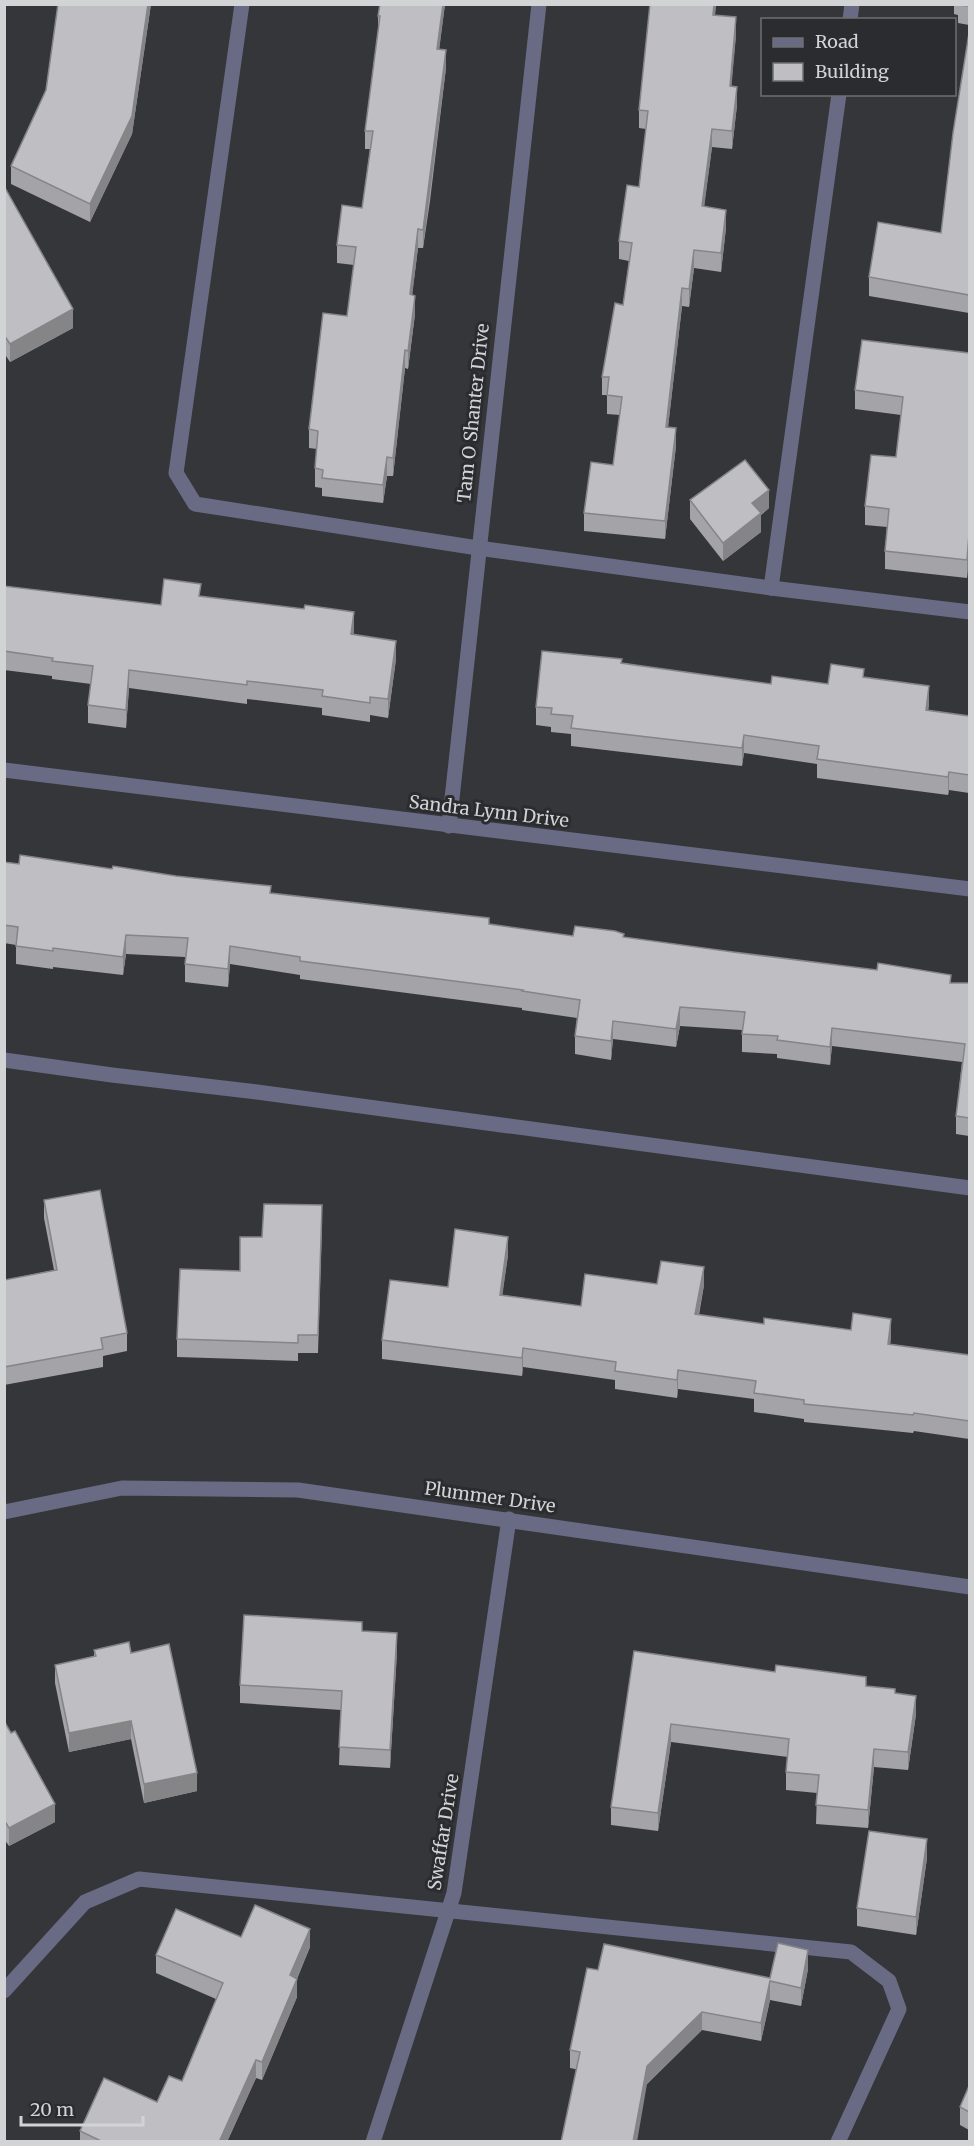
<svg xmlns="http://www.w3.org/2000/svg" width="974" height="2146" viewBox="0 0 974 2146" font-family="Merriweather,serif">
<style>
.lines{fill:none;stroke-linecap:round;stroke-linejoin:round}
.minor{stroke:#696b84;stroke-width:15}
.wall{fill:#a3a3a8}
.shaded-wall{fill:#858588}
.building{fill:#bebec3;stroke:#858588;stroke-width:1.5}
.labels{text-anchor:middle;dominant-baseline:central;stroke-width:6;stroke-linejoin:round;paint-order:stroke}
.street-label{font-size:18px;fill:#d2d3d5;stroke:#2b2c2f}
</style>
<rect width="100%" height="100%" fill="#35363a"/>
<g class="lines">
<g class="minor">
<path d="M242,4l-66,469 19,31 283,44 293,40 199,24"/>
<path d="M850,20l2,-16"/>
<path d="M771,588l68,-494"/>
<path d="M4,770l966,119"/>
<path d="M449,826l90,-822"/>
<path d="M4,1060l108,15 145,17 713,96"/>
<path d="M4,1512l118,-24 176,2 672,97"/>
<path d="M4,1991l81,-89 54,-23 712,73 38,29 10,28 -61,133"/>
<path d="M373,2142l81,-249 55,-374"/>
</g>
</g>
<g class="wall">
<path d="M58,4h93l-19,130 -42,88 -79,-38v-18l35,-76z"/>
<path d="M380,4h65l-6,45 7,19 -16,133 -7,47h-5l-6,47 3,19 -7,55 -3,-1 -12,108h-6l-4,27 -61,-7v-8l-7,-1v-19l2,-19 -8,-1v-19l38,-113 7,-51 -17,-2v-18l25,-37 8,-59h-5v-18l13,-101v-14z"/>
<path d="M650,4h66l-1,11 21,20 -5,51 6,19 -5,44 -20,-2 -8,59 22,22 -5,44 -27,-4 -5,39 -7,-1 -14,121 8,19 -11,93 -81,-8v-18l29,-48 7,-50 -13,-1v-19h-5v-18l21,-72 6,-44 -10,-2v-18l20,-54 7,-58 -7,-1v-18z"/>
<path d="M954,4h15v21l-11,-2v-8l-4,-1z"/>
<path d="M969,33v280l-100,-17v-19l72,-44z"/>
<path d="M4,186l69,142 -63,34 -6,-9z"/>
<path d="M969,353v199l-2,26 -82,-9v-18l2,-24 -22,-2v-19l31,-49 5,-42 -46,-6v-19z"/>
<path d="M690,500l79,8 -8,7v17l-38,29 -33,-42z"/>
<path d="M4,586l157,19 40,-9 153,34 -1,5 43,24 -8,59 -18,-3v7l-48,-7v-7l-75,-9v5l-118,-16 -3,40 -38,-5v-18l3,-21 -39,-5v-3l-48,-6z"/>
<path d="M622,663l149,21h57l36,-7 65,27 -1,6 41,6v77l-20,-3 -1,5 -131,-17v-14l-73,-11 -2,13 -171,-20v-12l-20,-2v-5l-15,-2v-18z"/>
<path d="M4,862l267,31 302,43 51,1 327,46h18v153l-13,-2v-18l6,-54 -130,-16 -2,19 -53,-7v-4l-35,-2v-22l-62,-4 -4,21 -63,-8 -2,21 -36,-6v-18l2,-18 -55,-8v-2l-222,-29v-4l-70,-11 -2,23 -43,-5v-25l-59,-3 -3,21 -70,-8v2l-37,-5v-19l-12,-2z"/>
<path d="M44,1200l83,133v18l-24,5v11l-99,18v-105l50,-10 -10,-52z"/>
<path d="M322,1224l-4,129h-20v8l-121,-4v-18l63,-68 22,-34z"/>
<path d="M508,1255l-6,40 79,11 76,-22 47,1 -5,30 65,9 127,13 -1,7 79,11v84l-55,-8 -1,2 -109,-11v-3l-50,-7v-13l-76,-10 -1,9 -62,-9v-9l-92,-13 -1,9 -140,-17v-19l66,-53z"/>
<path d="M362,1631l35,21 -7,116 -51,-3 2,-55 -101,-7v-18z"/>
<path d="M94,1650l37,3 66,138 -53,12 -13,-64 -62,13 -14,-69v-18l39,-9z"/>
<path d="M634,1651l232,35 29,7 21,21 -8,56 -34,-3 -6,61 -52,-4 1,-31 -31,-3v-18l2,-15 -117,-15 -13,89 -47,-6v-18z"/>
<path d="M4,1721l51,101 -46,24 -5,-7z"/>
<path d="M927,1858l-11,77 -59,-9v-18z"/>
<path d="M241,1937l69,10 -13,32v18l-35,83 -6,-2 -29,64h-147v-11l77,-29 25,-21 34,-82 -60,-26v-18z"/>
<path d="M808,1969l-7,37 -31,-6 -9,41 -59,-11 -55,54 -77,-16v-18l28,-80 172,8z"/>
<path d="M969,2086v44l-9,-5v-18z"/>
</g>
<g class="shaded-wall">
<path d="M148,4h3l-19,130 -42,88v-18z"/>
<path d="M443,4h2l-8,63v-18z"/>
<path d="M714,4h2l-3,29v-18z"/>
<path d="M736,17v18l-6,69v-18z"/>
<path d="M446,50v18l-23,180v-18z"/>
<path d="M737,87v18l-5,44v-18z"/>
<path d="M712,129v18l-10,77v-18z"/>
<path d="M726,210v18l-5,44v-19z"/>
<path d="M418,229v19l-8,65v-19z"/>
<path d="M694,250v18l-5,39v-18z"/>
<path d="M682,288v18l-16,139v-18z"/>
<path d="M415,296v18l-7,55v-18z"/>
<path d="M73,309v19l-63,34v-18z"/>
<path d="M405,350v18l-12,108v-18z"/>
<path d="M676,428v18l-11,93v-18z"/>
<path d="M387,457v19l-4,27v-18z"/>
<path d="M769,490v18l-8,7v17l-38,29v-18l29,-40z"/>
<path d="M969,534v18l-2,26v-18z"/>
<path d="M354,612v18l-3,22v-18z"/>
<path d="M396,641v18l-8,59v-19z"/>
<path d="M129,670v18l-3,40v-18z"/>
<path d="M929,686v18l-3,24v-18z"/>
<path d="M744,735v18l-2,13v-18z"/>
<path d="M949,772v18l-1,5v-18z"/>
<path d="M126,935v19l-3,21v-18z"/>
<path d="M230,946v18l-2,23v-18z"/>
<path d="M680,1007v19l-4,21v-18z"/>
<path d="M613,1021v18l-2,21v-19z"/>
<path d="M832,1028v18l-2,19v-18z"/>
<path d="M508,1237v18l-8,58v-18z"/>
<path d="M704,1267v18l-9,47v-18z"/>
<path d="M891,1319v18l-3,25v-18z"/>
<path d="M523,1348v19l-1,9v-18z"/>
<path d="M678,1370v19l-1,9v-18z"/>
<path d="M397,1633v19l-7,116v-18z"/>
<path d="M916,1696v18l-8,56v-18z"/>
<path d="M131,1721v18l-62,13v-19z"/>
<path d="M671,1724v18l-13,89v-18z"/>
<path d="M874,1749v18l-6,61v-18z"/>
<path d="M197,1773v18l-53,12v-19z"/>
<path d="M55,1804v18l-46,24v-18z"/>
<path d="M927,1839v19l-11,77v-18z"/>
<path d="M310,1929v18l-20,47v-19z"/>
<path d="M808,1950v19l-7,37v-18z"/>
<path d="M297,1979v18l-35,83v-18z"/>
<path d="M770,1981v19l-9,41v-18z"/>
<path d="M702,2012v18l-55,54 -10,58h-4l14,-76z"/>
<path d="M256,2060v18l-29,64h-8z"/>
</g>
<g class="building">
<path d="M58,4h90l-16,112 -42,88 -79,-38 35,-76z"/>
<path d="M380,4h63l-6,45 9,1 -23,180 -5,-1 -8,65 5,2 -7,55 -3,-1 -12,108 -6,-1 -4,28 -61,-7 1,-8 -8,-2 3,-37 -9,-2 14,-116 24,3 9,-69 -19,-2 5,-40 20,3 11,-77h-8l15,-115h-2z"/>
<path d="M650,4h64l-1,11 23,2 -6,69 7,1 -5,44 -20,-2 -10,77 24,4 -5,43 -27,-3 -5,39 -7,-1 -16,139 10,1 -11,93 -81,-8 7,-51 22,3 9,-68 -15,-2 2,-18h-7l13,-74 8,2 9,-62 -13,-2 8,-56 12,2 9,-76 -9,-1z"/>
<path d="M969,4v2l-11,-1v-1z"/>
<path d="M969,33v262l-100,-18 9,-55 63,11 12,-100z"/>
<path d="M4,186l69,123 -63,35 -6,-9z"/>
<path d="M862,340l107,13v181l-2,26 -82,-9 4,-42 -24,-3 6,-51 25,2 7,-60 -48,-7z"/>
<path d="M745,460l24,30 -17,13 9,10 -38,30 -33,-43z"/>
<path d="M164,579l37,5 -2,12 105,13 1,-4 49,7 -3,22 45,7 -8,58 -18,-2v6l-48,-7 1,-6 -76,-9v4l-118,-15 -3,40 -38,-5 5,-39 -41,-5 1,-3 -49,-7v-65l157,19z"/>
<path d="M542,651l80,8 -1,4 150,21 1,-8 56,8 3,-20 33,5 -1,8 66,9 -3,24 43,6v59l-20,-3 -1,5 -131,-18 2,-13 -75,-11 -2,13 -171,-20 2,-12 -22,-2 1,-6 -16,-1z"/>
<path d="M20,855l92,14 1,-3 63,10 95,10 -1,7 219,25v6l84,12 2,-10 40,5 9,3 -1,3 110,15 144,18 1,-7 73,12 -1,8h19v135l-13,-2 9,-72 -133,-16 -2,19 -53,-7 1,-4 -36,-2 3,-22 -65,-5 -4,22 -63,-8 -2,20 -36,-5 5,-36 -58,-9 1,-1 -223,-29v-4l-70,-11 -2,23 -43,-5 3,-26 -62,-3 -3,22 -70,-9v3l-37,-5 2,-19 -14,-2v-63l15,2z"/>
<path d="M100,1190l27,143 -26,5 2,11 -99,18v-87l53,-10 -13,-70z"/>
<path d="M264,1204l58,1 -4,130h-20v8l-121,-4 3,-70 60,2v-34h22z"/>
<path d="M455,1229l53,8 -8,58 81,11 4,-32 72,10 4,-23 43,6 -9,47 69,10v-6l87,12 2,-17 38,6 -3,25 81,11v66l-55,-8 -1,2 -109,-11v-4l-50,-7 2,-12 -78,-11 -1,10 -62,-9 1,-9 -93,-14 -1,10 -140,-18 8,-60 58,7z"/>
<path d="M244,1615l118,7v9l35,2 -7,117 -51,-3 3,-56 -102,-6z"/>
<path d="M129,1642l2,11 38,-9 28,129 -53,11 -13,-63 -62,12 -14,-68 41,-9 -2,-6z"/>
<path d="M634,1651l141,21 1,-7 90,12v9l29,3v4l21,3 -8,56 -34,-3 -6,61 -52,-5 3,-30 -33,-3 3,-33 -118,-15 -13,89 -47,-6z"/>
<path d="M4,1721l7,12 4,-2 40,73 -46,24 -5,-8z"/>
<path d="M869,1831l58,8 -11,78 -59,-9z"/>
<path d="M255,1905l55,24 -20,46 7,4 -35,83 -6,-2 -37,82h-116l-23,-11 24,-53 53,24 12,-26 13,5 41,-98 -67,-28 20,-46 65,28z"/>
<path d="M778,1943l30,7 -7,38 -31,-7 -9,42 -59,-11 -55,54 -14,76h-72l19,-90 -10,-2 17,-82 11,2 6,-26 166,34z"/>
<path d="M969,2086v26l-9,-5z"/>
</g>
<g class="labels">
<g class="street-label">
<text transform="translate(473 413) rotate(-84)">Tam O Shanter Drive</text>
<text transform="translate(489 811) rotate(7)">Sandra Lynn Drive</text>
<text transform="translate(490 1497) rotate(8)">Plummer Drive</text>
<text transform="translate(443 1832) rotate(-81)">Swaffar Drive</text>
</g>
</g>
<rect width="974" height="2146" fill="none" stroke="#d2d3d5" stroke-width="12"/>
<rect x="761" y="18" width="195" height="78" fill="#2b2c2f" stroke="#6e6f71" stroke-width="1.5"/>
<rect x="773" y="38" width="30" height="9" fill="#696b84" stroke="#6e6f71" stroke-width="1.5"/>
<text x="815" y="48" font-size="18" fill="#d2d3d5">Road</text>
<rect x="773" y="63" width="30" height="18" fill="#bebec3" stroke="#6e6f71" stroke-width="1.5"/>
<text x="815" y="78" font-size="18" fill="#d2d3d5">Building</text>
<path d="M21 2116v9h122v-9" fill="none" stroke="#d2d3d5" stroke-width="3"/>
<text x="30" y="2116" font-size="18" fill="#d2d3d5" stroke="#2b2c2f" stroke-width="4.5" paint-order="stroke">20 m</text>
</svg>
